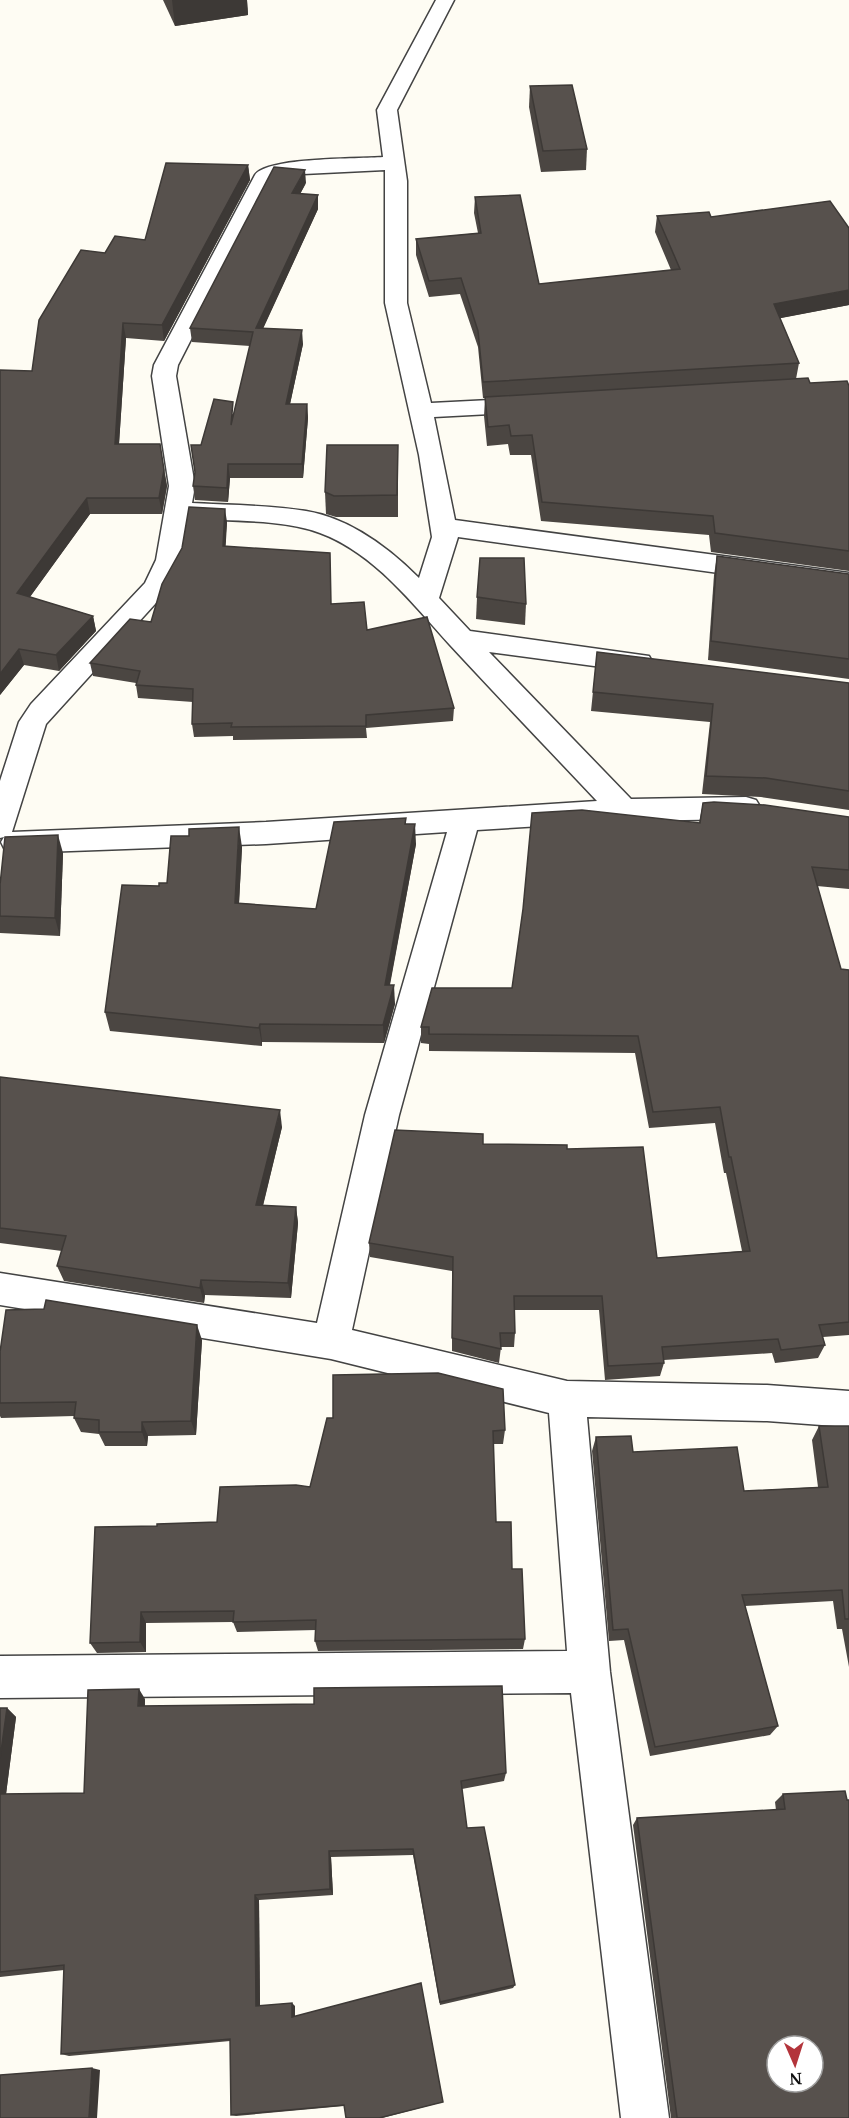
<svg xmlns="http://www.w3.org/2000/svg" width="849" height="2118" viewBox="0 0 849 2118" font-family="'Noto Serif',serif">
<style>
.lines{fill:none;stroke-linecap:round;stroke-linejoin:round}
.street-casing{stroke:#434343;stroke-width:3}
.street{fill:#fff;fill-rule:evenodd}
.wall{fill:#4b4642}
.shaded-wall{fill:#3d3936}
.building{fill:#57514d;stroke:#3d3936;stroke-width:1.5;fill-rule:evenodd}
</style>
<rect width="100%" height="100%" fill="#fefcf3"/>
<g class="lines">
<defs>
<path id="street" d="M436,0h18l-57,110 10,71v122l24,100 99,-5 8,2 4,5 -4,5 -8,2 -96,5 21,103 394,53v18l-391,-54 -19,61 31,33 179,25 4,7 -4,7 -10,2 -150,-20 142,147 115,-2 10,3 5,8 -5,8 -10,3 -122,2 -147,9 -78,285 -47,215 215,51 200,4 82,6v36l-82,-6 -180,-4 23,255 59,446h-48l-50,-425 -571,5v-42l567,-5 -18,-238 -218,-54 -331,-54v-32l317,50 48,-208 82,-283 -181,12 -250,9 -11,-3 -4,-8 3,-5 -4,1v-57l19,-59 12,-18 114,-121 11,-23 13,-74 -17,-110 2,-11 101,-190c12,-18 104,-16 128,-18l-6,-47zM385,170v133l34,152 13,82 -13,41c-30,-30 -70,-60 -113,-67 -37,-6 -77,-6 -114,-8l3,-17 -19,-110 2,-11 95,-186 10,-4zM189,519c39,2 96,0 131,14 54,20 93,71 130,112 48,52 98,104 147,156l-331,21 -254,10 34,-108 119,-131 17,-33z"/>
</defs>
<use href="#street" class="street-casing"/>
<use href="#street" class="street"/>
</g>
<g class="wall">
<path d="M163,0h84l1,15 -73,11z"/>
<path d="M530,86l57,63 -1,21 -45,2 -12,-65z"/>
<path d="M248,165l2,15 -86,161 -38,-3 -7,106h41l7,42 -5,28h-72l-60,83 63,19 3,15 -37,40 -35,-6 -24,30 32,-324 73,-118 40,-13z"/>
<path d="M306,183l-6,11 18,1v14l-55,119 40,16 -13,60h17l1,14 -5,60h-73l-2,24 -33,-2 -2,-14 2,-13 -4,-28h10l33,-32 16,-67 -58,-4 -2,-14z"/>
<path d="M475,197l64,87 132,-14 -16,-38 2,-16 54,1 138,88 -69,13 19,45 -3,16 14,4 39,3v185l-138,-19 -2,-17 -168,-14 -10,-66h-21l-2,-11 -21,2 -3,-30 1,-18h-2l-5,-51 -18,-53 -31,3 -13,-42v-16l62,-6 -4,-20z"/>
<path d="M398,467v50h-62l-10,-3 -1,-22z"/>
<path d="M227,522l-2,24 107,58 35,26 87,78 -1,13 -87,7 1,10 -134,2v-4l-39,1 -2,-13 1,-22 -55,-4 -2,-13v-2l-43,-7 -3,-13 61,-41z"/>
<path d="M717,556l132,18v105l-141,-19 6,-85z"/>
<path d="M477,597l49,7 -1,21 -49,-6z"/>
<path d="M597,652l252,31v127l-88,-13 -59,-3 8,-72 -119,-11z"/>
<path d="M703,803l146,14v72l-32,-3 24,83 8,1v365l-26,2 2,8 -7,13 -43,5 -3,-10 -108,7v3l-4,13 -55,4 -6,-70h-84v23l-1,14h-13l-2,16 -47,-12v-80l-82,-14 -1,-14 114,-99 84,5 90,109 85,-7 -16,-78h-2l-9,-50 -66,5 -14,-75 -206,-2v-7l-8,-1v-16l91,-39 187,-165z"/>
<path d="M406,824l10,20 -26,141 5,19 -11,39 -122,-1v4l-152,-15 -5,-19 54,-126 8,-3 75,-36 -3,56 77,6z"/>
<path d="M63,853l-3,83 -60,-3v-48z"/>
<path d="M0,1077l282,50 -19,79 33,1 2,16 -7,75 -86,-3 -1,8 -140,-22 -7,-15 5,-15 -62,-8z"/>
<path d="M202,1340l-6,95 -48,1 -1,10h-42l-6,-12 -18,-2 -7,-14v-2l-73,2 -1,-2v-64z"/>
<path d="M327,1418l178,12 -2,14h-10l3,78 16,47 13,70 -2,10 -205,2 -3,-10 1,-11 -79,2 -4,-10 -87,1v29l-49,1 -7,-10 67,-117 60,-4 93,-35z"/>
<path d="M819,1426h30v241l-7,-38h-5l-4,-28 -88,5 33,120 -8,9 -120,21 -26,-116 -15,1 -17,-190 4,-14 37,15 111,39 74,-4 -6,-47z"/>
<path d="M145,1699v7l361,67 -2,8 -42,8 5,39 48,157 -2,3 -73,17 -27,-150 -82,2 2,38 -74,5 1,105 35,1v10l148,87 -99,3 -108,10 -5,-1 -1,-74 -161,15 -8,-2 3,-84 -64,7v-269h7l9,9 -10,77 78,-1z"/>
<path d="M783,1794l64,6 2,318h-178l-38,-293 4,-7 139,-8 -1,-8z"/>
</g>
<g class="shaded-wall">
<path d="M172,0h75l1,15 -73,11z"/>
<path d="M248,165l2,15 -86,161 -2,-16z"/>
<path d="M305,170l1,13 -13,24 -1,-14z"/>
<path d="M318,195v14l-61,133 -1,-14z"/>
<path d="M849,290v15l-78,15 3,-16z"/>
<path d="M123,323l3,15 -8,121 -3,-15z"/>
<path d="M302,330l1,14 -16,74 -1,-14z"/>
<path d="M307,404l1,14 -5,60 -1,-14z"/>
<path d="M228,464l2,14 -2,24 -1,-14z"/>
<path d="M164,470l3,16 -5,28 -3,-16z"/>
<path d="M87,498l3,16 -69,95 -4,-16z"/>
<path d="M225,509l2,13 -2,37 -2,-13z"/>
<path d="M93,616l3,15 -37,40 -3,-16z"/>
<path d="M19,649l5,16 -24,30v-21z"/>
<path d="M415,824l1,20 -30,160 -1,-19z"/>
<path d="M239,827l3,20 -4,75 -3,-19z"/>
<path d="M58,835l5,18 -3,83 -5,-18z"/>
<path d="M394,985l1,19 -11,39 -1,-18z"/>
<path d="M260,1024l2,18v4l-3,-18z"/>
<path d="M280,1110l2,17 -23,94 -3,-16z"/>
<path d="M296,1207l2,16 -7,75 -3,-15z"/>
<path d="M201,1280l4,15 -1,8 -4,-15z"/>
<path d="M197,1325l5,15 -6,95 -5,-14z"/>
<path d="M142,1422l6,14 -1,10 -5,-14z"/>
<path d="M141,1612l5,11v29l-6,-10z"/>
<path d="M139,1689l6,10 -1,16 -6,-9z"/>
<path d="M7,1708l9,9 -11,85 -5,-4v-39z"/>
<path d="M329,1851l2,6 2,38 -3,-6z"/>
<path d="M255,1895l4,5 1,109 -4,-3z"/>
<path d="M292,2003l3,3v14l-3,-3z"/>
<path d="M92,2068l8,2 -3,48h-8z"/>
<path d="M443,2102l-61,16h-3z"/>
</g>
<g class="building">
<path d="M572,85l15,64 -44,2 -13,-65z"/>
<path d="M166,163l82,2 -86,160 -39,-2 -8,121h45l4,26 -5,28h-72l-70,95 76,23 -37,39 -37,-6 -19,25v-304l32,1 7,-51 42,-70 24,3 10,-17 30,4z"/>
<path d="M274,167l31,3 -13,23 26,2 -62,133 46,2 -16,74h21l-5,60h-74l-1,24 -34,-2 2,-14 -4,-27h10l13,-46 19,3 -2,23 22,-93 -63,-4z"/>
<path d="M520,195l19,89 141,-15 -23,-53 52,-4 2,5 119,-16 19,27v62l-75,14 25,59 -316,19 -5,-51 -17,-53 -32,3 -13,-42 65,-6 -6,-36z"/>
<path d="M808,378l2,5 37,-2 2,5v165l-134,-18 -2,-17 -171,-14 -10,-67 -21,1 -2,-11 -21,2 -3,-30z"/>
<path d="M327,445h71l-1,50 -63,1 -9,-4z"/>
<path d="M189,507l36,2 -2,37 107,7 1,51 33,-2 3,28 60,-13 27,91 -88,7v11l-135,1 1,-4 -40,1 1,-35 -57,-4 4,-14 -50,-8 40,-44 21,3 11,-38 20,-36z"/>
<path d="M717,556l132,18v85l-138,-18z"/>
<path d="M480,558h44l2,46 -49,-7z"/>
<path d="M597,652l252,31v108l-83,-13 -60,-2 7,-72 -120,-12z"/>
<path d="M714,802l51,3 84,12v53l-37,-3 29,102 8,1v352l-30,3 6,20 -44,5 -3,-11 -116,8 2,16 -56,3 -6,-70h-88l1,37h-15l1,16 -49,-11 1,-81 -84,-14 26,-113 88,4v10l84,1v4l76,-2 14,111 93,-7 -19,-94h-2l-9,-50 -67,5 -15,-76 -209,-2v-7h-8l11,-39h80l11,-79 9,-96 50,-3 118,13 3,-20z"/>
<path d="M406,818l-1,6h10l-30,161h9l-11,40 -123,-1 -1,4 -154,-16 17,-127 37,1v-3h8l4,-47h18v-7l50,-2 -4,76 81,6 18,-87z"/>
<path d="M58,835l-3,83 -55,-2v-31l5,-48z"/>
<path d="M0,1077l280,33 -24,95 40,2 -8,76 -87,-3 -1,8 -143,-22 9,-30 -66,-8z"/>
<path d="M46,1300l151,25 -6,96 -49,1v10h-43v-12l-25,-2 2,-16 -76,1v-51l6,-42 38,-1z"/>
<path d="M438,1373l65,16 2,41 -12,1 3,91h15l1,47h10l3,70 -210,2 1,-21 -83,2 1,-11 -93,1 -1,30 -50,1 5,-116 62,-1v-2l60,-2 3,-35 76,-2 14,2 17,-69h6v-43z"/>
<path d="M819,1426h30v193h-4l-3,-29 -100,5 36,131 -123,21 -27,-118 -15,1 -17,-193 35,-1 2,16 104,-5 7,44 84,-4z"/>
<path d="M502,1686l4,87 -45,8 6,47 17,-1 31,158 -75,17 -27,-153 -84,2 1,38 -75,6 1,111 36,-3v14l129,-34 22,119 -64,16h-33l-2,-13 -113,10 -1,-76 -169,15 3,-89 -64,7v-178l84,-1 4,-103 51,-1 -1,17 176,-2v-16z"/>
<path d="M0,1708h7l-7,51z"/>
<path d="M845,1791l2,9h2v318h-172v-1l-40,-299 148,-9 -2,-15zM777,2046h36v36h-36z"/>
<path d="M92,2068l-3,50h-89v-43z"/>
</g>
<g transform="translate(795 2064) rotate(177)"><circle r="28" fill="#ffffff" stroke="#9f9f9f" stroke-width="1.5"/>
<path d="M0-4.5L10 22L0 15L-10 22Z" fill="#b3343b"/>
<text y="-9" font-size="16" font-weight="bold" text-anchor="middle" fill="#101010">N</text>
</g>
</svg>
